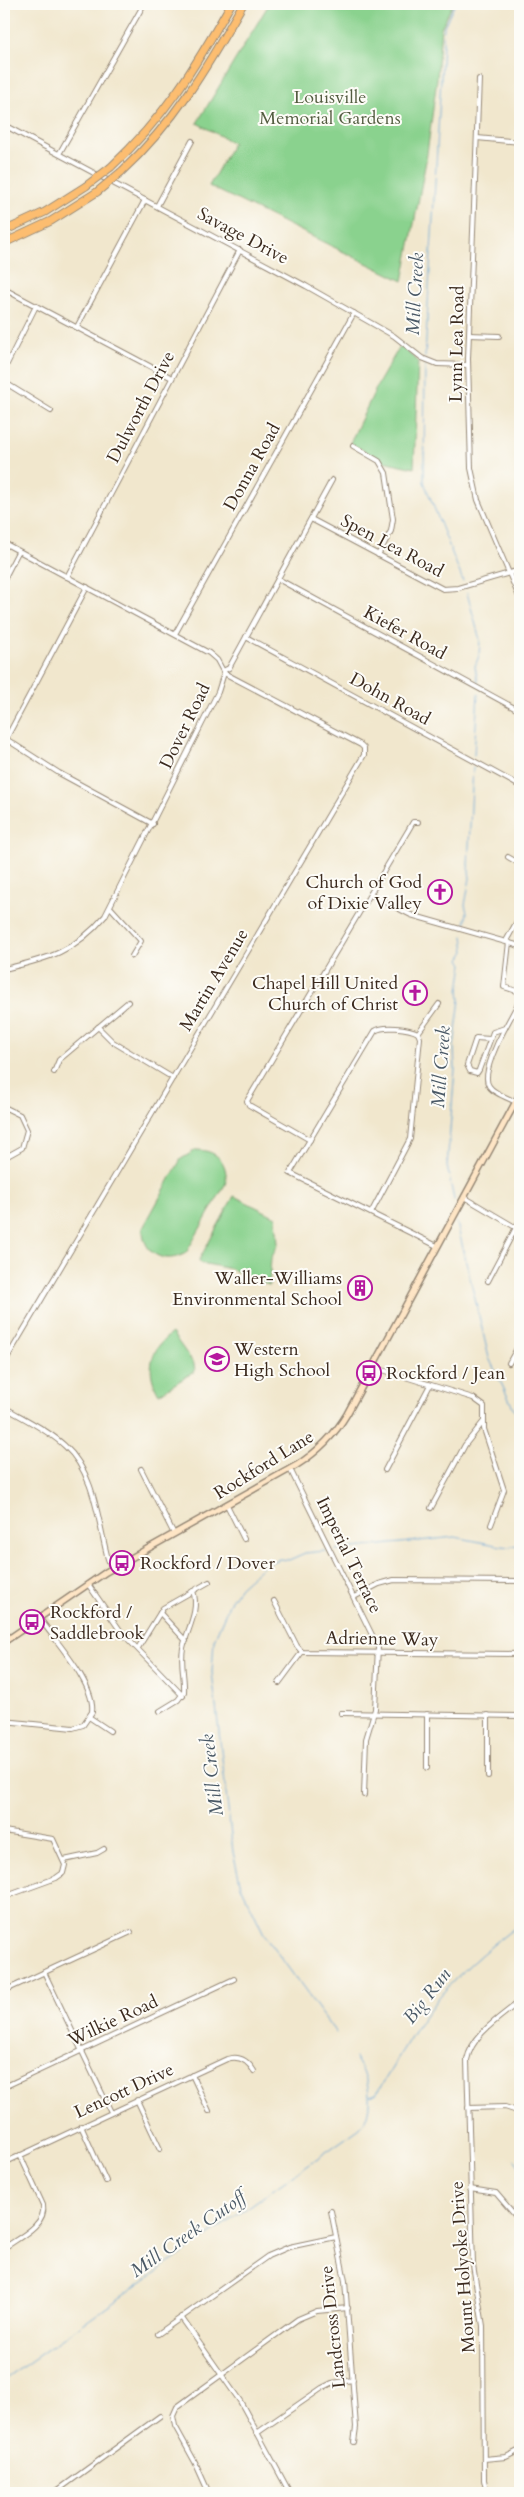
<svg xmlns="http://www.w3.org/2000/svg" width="524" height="2497" viewBox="0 0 524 2497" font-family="Cardo,serif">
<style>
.green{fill:#8ad28e;stroke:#627e56}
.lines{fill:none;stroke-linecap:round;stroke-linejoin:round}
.stream{stroke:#60a0d2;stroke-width:1}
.street-casing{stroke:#968876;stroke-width:6}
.secondary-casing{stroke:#968876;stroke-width:8}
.highway-casing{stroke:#968876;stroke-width:9}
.street{stroke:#fff;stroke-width:4}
.secondary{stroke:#fee5c5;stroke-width:5}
.highway{stroke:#fcbd6f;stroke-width:7}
.highway-bridge-casing{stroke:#968876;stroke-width:9;stroke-linecap:butt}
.highway-bridge{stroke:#fcbd6f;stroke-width:7}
.labels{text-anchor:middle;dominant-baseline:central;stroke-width:4;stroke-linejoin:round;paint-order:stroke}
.park-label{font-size:18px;fill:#535c40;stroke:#fdfcf7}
.street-label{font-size:18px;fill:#3b2a1e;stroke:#fdfcf7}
.poi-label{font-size:18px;fill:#3b2a1e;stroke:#fdfcf7;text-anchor:start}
.water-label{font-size:19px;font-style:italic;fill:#4a5966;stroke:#fdfcf7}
</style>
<rect width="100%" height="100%" fill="#fdfcf7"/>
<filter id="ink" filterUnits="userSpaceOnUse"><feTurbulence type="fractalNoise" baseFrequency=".02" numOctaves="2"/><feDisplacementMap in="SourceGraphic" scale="10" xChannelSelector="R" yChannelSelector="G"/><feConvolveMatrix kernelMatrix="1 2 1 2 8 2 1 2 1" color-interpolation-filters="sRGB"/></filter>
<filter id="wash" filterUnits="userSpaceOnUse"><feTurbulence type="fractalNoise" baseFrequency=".0096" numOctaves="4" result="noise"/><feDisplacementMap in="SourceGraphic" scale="20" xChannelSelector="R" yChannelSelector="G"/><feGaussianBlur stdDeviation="1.12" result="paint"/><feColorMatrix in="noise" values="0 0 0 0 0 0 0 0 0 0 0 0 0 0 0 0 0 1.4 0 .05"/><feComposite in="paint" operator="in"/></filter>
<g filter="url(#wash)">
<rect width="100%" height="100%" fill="#f1e7cd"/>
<g class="green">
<path d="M269,4h184l-12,24 -4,51 -11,82 -23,120 -194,-95 24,-43 -36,-20z"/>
<path d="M400,346l18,15 -4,107 -31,-7 -33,-18 28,-59z"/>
<path d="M196,1150c21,0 32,12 30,33l-40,70c-22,13 -44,0 -43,-25l38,-69z"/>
<path d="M234,1196l42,21 2,27 -7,15 -2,26 -38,-16 -30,-6 -2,-3z"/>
<path d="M172,1333l22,31 1,7 -36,23c-14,-23 -9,-45 13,-61z"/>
</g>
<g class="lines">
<g class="stream">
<path d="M425,357l19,-331 11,-22"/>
<path d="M425,361l-1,121 39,99"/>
<path d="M467,593l13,47 -1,16 -4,10 3,17"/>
<path d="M474,755l4,-61"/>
<path d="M465,926l2,-14 -2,-7 5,-27 -2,-13 5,-97"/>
<path d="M454,1200l-7,-34 8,-97 -1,-22 6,-48 -1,-9 4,-26 -3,-5 5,-8 -2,-15"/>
<path d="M457,1223l32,135 31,64"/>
<path d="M336,1550l119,-13 46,9 9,1 10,-3"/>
<path d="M325,1551l-20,2 -16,7 -10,-1 -13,5 -26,23 -9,13 -17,40 -2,32 21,180 8,34 24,50 71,97"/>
<path d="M370,2096l6,-2c18,-28 33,-57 53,-84 24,-33 58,-62 91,-86"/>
<path d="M515,2160l5,7"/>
<path d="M4,2380l356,-252c16,-20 9,-51 -5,-70"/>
</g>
</g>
</g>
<g filter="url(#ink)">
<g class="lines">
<defs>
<g id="street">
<path d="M4,6l1,-2"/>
<path d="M479,79l-11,280 3,109 7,32 42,99"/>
<path d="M4,125l302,161 88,50 28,22 15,6 31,1"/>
<path d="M477,138l43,4"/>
<path d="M59,154l85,-150"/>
<path d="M157,206l35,-65"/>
<path d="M4,289l168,89"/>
<path d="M77,327l68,-127"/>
<path d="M469,335l30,1"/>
<path d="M4,370l32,-64"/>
<path d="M4,382l47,29"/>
<path d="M353,446l26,15 7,12 7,46 -2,12 -13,24"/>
<path d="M311,519l132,70 15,-1 62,-18"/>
<path d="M4,543l205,110 8,7 7,13 -6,19 -113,224c-30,36 -58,43 -101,53"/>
<path d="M67,577l173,-327"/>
<path d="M4,579l14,-27"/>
<path d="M278,579l242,132"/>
<path d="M87,587l-81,152 53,34 94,51"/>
<path d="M175,634l179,-321"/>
<path d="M246,637l274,149"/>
<path d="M223,671l6,-3 103,-188"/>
<path d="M508,857l12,7"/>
<path d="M370,894l41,21 109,31"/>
<path d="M111,908l30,33 -9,15"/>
<path d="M506,941l14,-25"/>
<path d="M509,942l-5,45 16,5"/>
<path d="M98,1027l15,15 60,36"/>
<path d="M505,1028c-6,11 -24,47 -16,58 4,7 19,12 27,16"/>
<path d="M418,1033c-9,-5 -35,-8 -43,-2l-85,142 147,73"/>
<path d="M418,1033l21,-29"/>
<path d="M490,1039l-14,-1 -9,27 3,6 7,2 2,-3 14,-38 12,-4 15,-28"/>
<path d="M54,1072l5,-12 69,-58"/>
<path d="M4,1107l16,8 7,15 -5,18 -18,10"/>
<path d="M310,1140l-61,-35 -2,-4 162,-272 4,-7h5"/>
<path d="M464,1197l56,33"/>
<path d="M371,1213l39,-74 10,-101 -2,-5"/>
<path d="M488,1281l32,-61"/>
<path d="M4,1363l360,-608v-7l-3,-3 -137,-72"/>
<path d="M509,1363l11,-20"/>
<path d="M373,1367l100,31 11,8v23l20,61 -13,35"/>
<path d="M4,1407c20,12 44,23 61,39 30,27 33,76 43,113l4,10"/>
<path d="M141,1469l33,65"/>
<path d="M290,1469l88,178 -3,62 -9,30 -2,56"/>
<path d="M385,1470l45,-85"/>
<path d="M227,1505l17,34"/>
<path d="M431,1508l34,-63 19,-24"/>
<path d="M88,1584l34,49 61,63"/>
<path d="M354,1597l25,-13 15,-4 126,1"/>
<path d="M274,1601l23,45 5,6 218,2"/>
<path d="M160,1613l26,28"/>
<path d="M138,1648l25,-40 46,-26"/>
<path d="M279,1683l23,-31"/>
<path d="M160,1711l18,-11 6,-8c1,-14 -4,-29 -1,-44 4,-18 17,-38 10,-57"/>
<path d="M341,1713l179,3"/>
<path d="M89,1717l21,14"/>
<path d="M4,1721l69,7 10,-3 9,-13c4,-28 -38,-72 -53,-95"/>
<path d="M427,1768v-54"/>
<path d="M488,1776v-61"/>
<path d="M4,1831l49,8 12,26 -2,8 -7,5 -52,19"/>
<path d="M64,1860l33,-7 7,-4"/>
<path d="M44,1972l67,140"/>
<path d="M4,1991l127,-59"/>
<path d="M192,2075l17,36"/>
<path d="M4,2087l230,-108"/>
<path d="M137,2100l23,49"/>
<path d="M468,2108l37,-1 15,5"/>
<path d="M81,2126l25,55"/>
<path d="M4,2163l223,-104c12,-4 21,2 27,12"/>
<path d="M470,2189l26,4 24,28"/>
<path d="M331,2211l14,70 11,146 -2,15"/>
<path d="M4,2248c14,-10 43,-23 39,-43l-23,-50"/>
<path d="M181,2317l59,84 50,92"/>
<path d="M158,2334l110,-78 21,-9 47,-10"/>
<path d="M257,2433l65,-45 10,-5 21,-3"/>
<path d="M484,2459l22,-2 14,-7"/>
<path d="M54,2493l106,-77"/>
<path d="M209,2493l-14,-31 -20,-36 -2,-10 4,-9 121,-88 19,-8 31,-3"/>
<path d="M487,2493l-3,-13 -1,-154 -10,-61 -6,-205c5,-26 34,-43 53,-59"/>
</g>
<path id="secondary" d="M4,1642l102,-70 191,-107c22,-14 37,-29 50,-51l173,-320"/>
<g id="highway">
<path d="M111,167c54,-50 84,-100 120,-163"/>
<path d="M121,172c54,-50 86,-105 122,-168"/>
<path d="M4,231l41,-19 41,-26"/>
<path d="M4,243l47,-22 46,-29"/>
</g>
</defs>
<use href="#street" class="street-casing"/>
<use href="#secondary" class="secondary-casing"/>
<use href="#highway" class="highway-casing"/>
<use href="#street" class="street"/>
<use href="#secondary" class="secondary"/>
<use href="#highway" class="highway"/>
<defs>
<g id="highway-bridge">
<path d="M86,186l25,-19"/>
<path d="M97,192l24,-20"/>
</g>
</defs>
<use href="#highway-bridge" class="highway-bridge-casing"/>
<use href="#highway-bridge" class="highway-bridge"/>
</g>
</g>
<defs>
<symbol id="church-ring" viewBox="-11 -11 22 22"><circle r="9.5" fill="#fdfcf7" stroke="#b5179e" stroke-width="1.5"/><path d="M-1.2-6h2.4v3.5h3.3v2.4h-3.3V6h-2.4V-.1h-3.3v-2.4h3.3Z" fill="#b5179e"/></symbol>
<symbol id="building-ring" viewBox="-11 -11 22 22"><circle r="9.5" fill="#fdfcf7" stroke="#b5179e" stroke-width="1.5"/><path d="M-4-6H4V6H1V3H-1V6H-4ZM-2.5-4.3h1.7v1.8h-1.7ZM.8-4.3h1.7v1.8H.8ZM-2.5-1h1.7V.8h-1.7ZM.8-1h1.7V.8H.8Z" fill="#b5179e"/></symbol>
<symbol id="school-ring" viewBox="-11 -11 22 22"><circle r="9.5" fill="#fdfcf7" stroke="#b5179e" stroke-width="1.5"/><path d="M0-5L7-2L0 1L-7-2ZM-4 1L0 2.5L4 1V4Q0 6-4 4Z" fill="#b5179e"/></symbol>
<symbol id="bus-ring" viewBox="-11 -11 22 22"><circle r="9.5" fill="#fdfcf7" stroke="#b5179e" stroke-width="1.5"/><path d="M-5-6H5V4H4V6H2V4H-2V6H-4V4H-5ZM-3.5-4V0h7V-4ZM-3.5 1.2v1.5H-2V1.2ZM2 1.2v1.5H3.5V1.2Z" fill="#b5179e"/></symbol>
</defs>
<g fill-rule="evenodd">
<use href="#church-ring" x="426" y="878" width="28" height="28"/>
<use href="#church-ring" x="401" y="979" width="28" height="28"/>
<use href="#building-ring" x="346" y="1274" width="28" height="28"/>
<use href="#school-ring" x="203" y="1345" width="28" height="28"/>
<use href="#bus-ring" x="355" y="1359" width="28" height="28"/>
<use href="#bus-ring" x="108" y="1549" width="28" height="28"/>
<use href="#bus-ring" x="18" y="1608" width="28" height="28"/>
</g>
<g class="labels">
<g class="park-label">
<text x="330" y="97">Louisville<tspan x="330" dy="21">Memorial Gardens</tspan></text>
</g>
<g class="street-label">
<text transform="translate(243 236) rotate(28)">Savage Drive</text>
<text transform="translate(457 344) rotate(-89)">Lynn Lea Road</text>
<text transform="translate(141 407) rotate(-62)">Dulworth Drive</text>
<text transform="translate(252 467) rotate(-61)">Donna Road</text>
<text transform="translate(392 546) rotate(28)">Spen Lea Road</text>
<text transform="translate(405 633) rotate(29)">Kiefer Road</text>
<text transform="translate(390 699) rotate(29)">Dohn Road</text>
<text transform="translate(185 726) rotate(-64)">Dover Road</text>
<text transform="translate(214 980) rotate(-59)">Martin Avenue</text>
<text transform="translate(264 1465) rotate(-32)">Rockford Lane</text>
<text transform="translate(349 1555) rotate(64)">Imperial Terrace</text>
<text transform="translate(382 1639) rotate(1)">Adrienne Way</text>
<text transform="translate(113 2021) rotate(-25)">Wilkie Road</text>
<text transform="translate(124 2091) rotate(-25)">Lencott Drive</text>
<text transform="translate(463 2267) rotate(-94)">Mount Holyoke Drive</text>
<text transform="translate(333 2327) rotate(-96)">Landcross Drive</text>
</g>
<g class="poi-label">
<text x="422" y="882" text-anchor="end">Church of God<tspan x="422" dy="21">of Dixie Valley</tspan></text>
<text x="398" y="983" text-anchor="end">Chapel Hill United<tspan x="398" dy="21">Church of Christ</tspan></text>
<text x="342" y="1278" text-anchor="end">Waller-Williams<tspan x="342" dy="21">Environmental School</tspan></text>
<text x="234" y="1349">Western<tspan x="234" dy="21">High School</tspan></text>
<text x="386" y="1373">Rockford / Jean</text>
<text x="140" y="1563">Rockford / Dover</text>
<text x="50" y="1612">Rockford /<tspan x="50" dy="21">Saddlebrook</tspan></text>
</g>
<g class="water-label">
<text transform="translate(415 294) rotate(-87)">Mill Creek</text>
<text transform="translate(441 1067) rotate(-86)">Mill Creek</text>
<text transform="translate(212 1775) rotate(-97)">Mill Creek</text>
<text transform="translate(427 1996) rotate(-52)">Big Run</text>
<text transform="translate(188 2234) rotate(-35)">Mill Creek Cutoff</text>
</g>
</g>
<rect width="524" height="2497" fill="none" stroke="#fdfcf7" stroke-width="20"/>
</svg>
